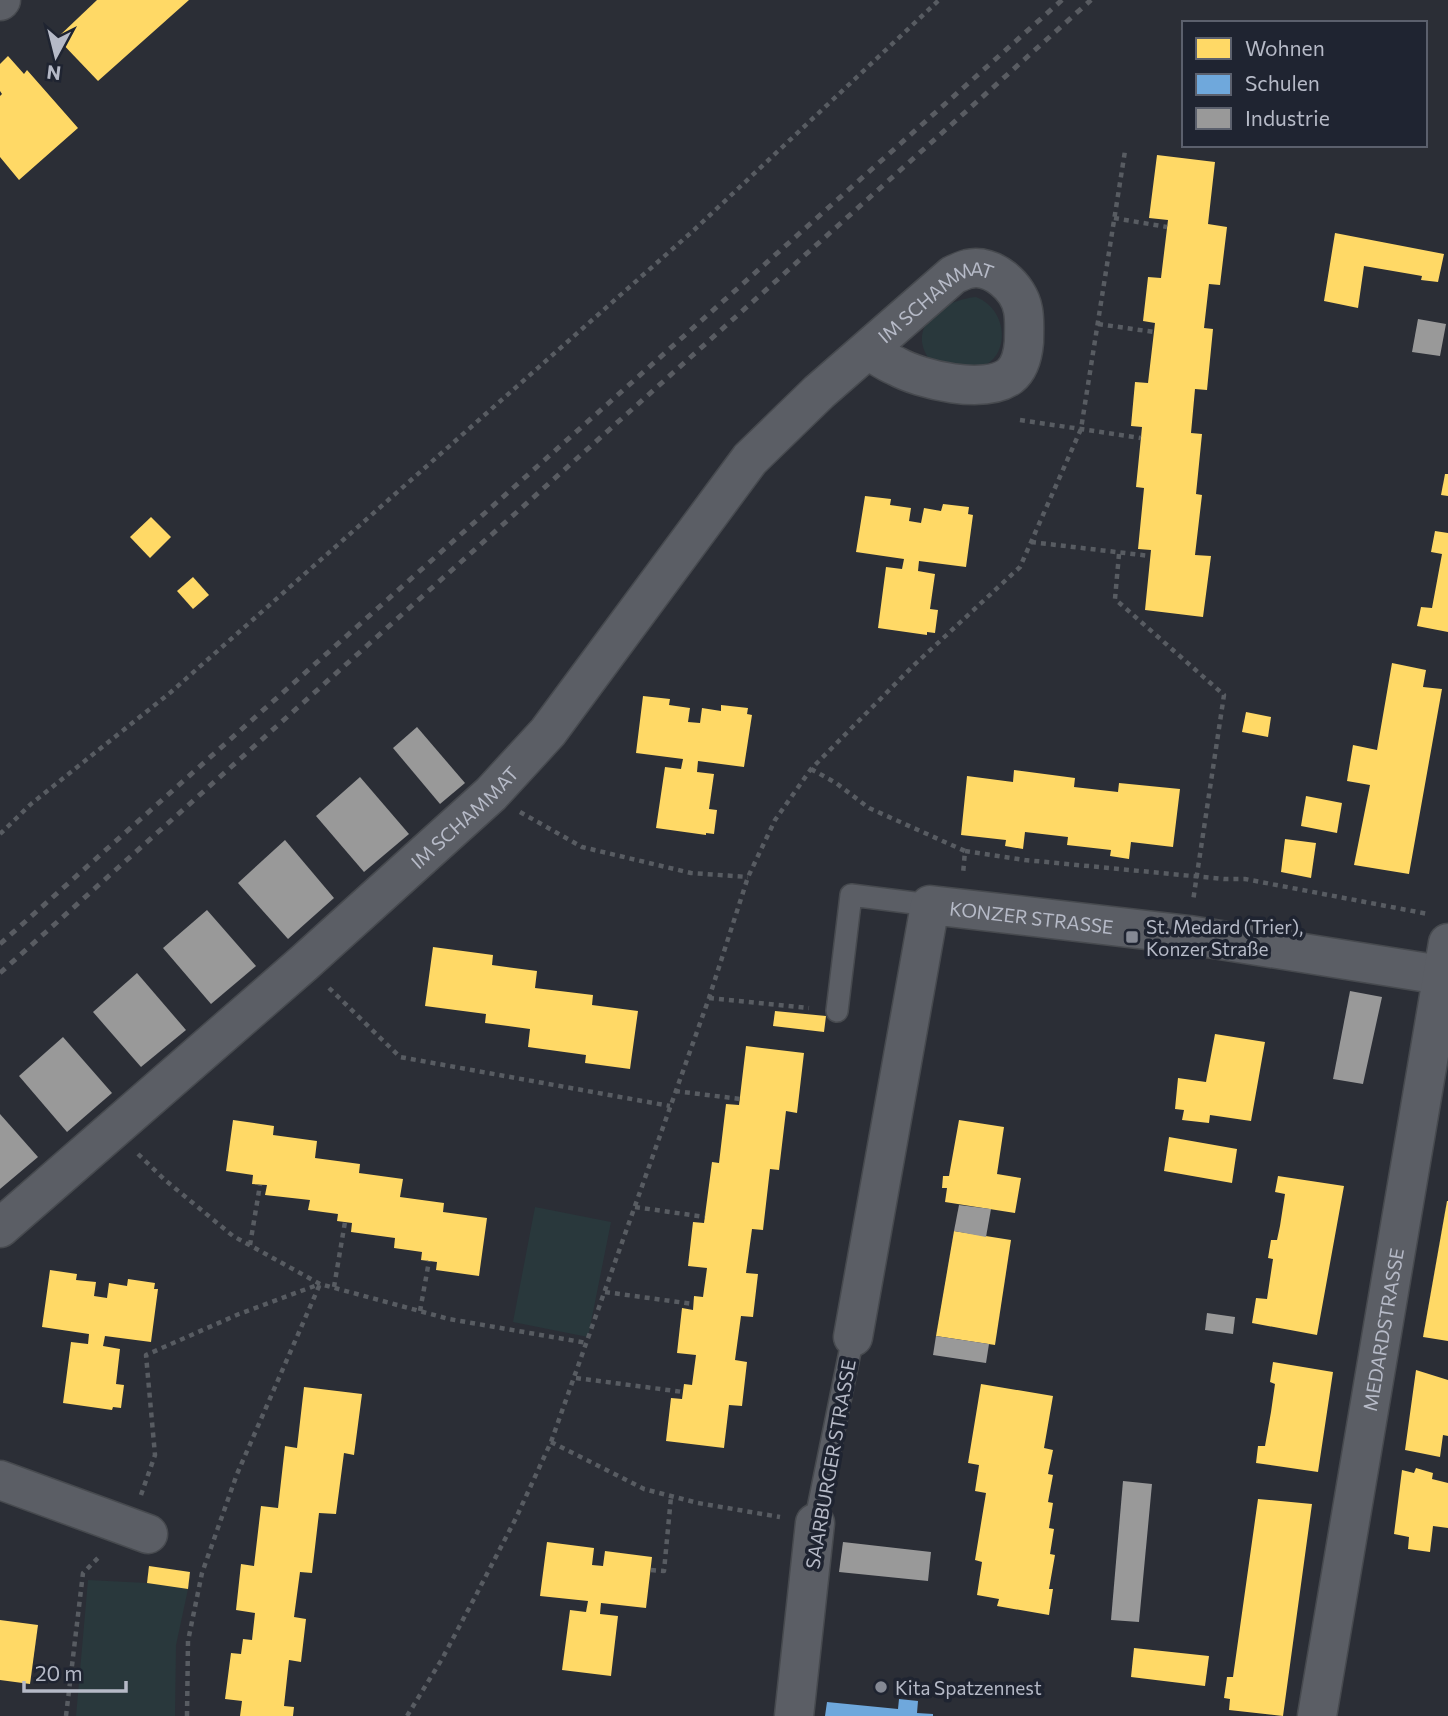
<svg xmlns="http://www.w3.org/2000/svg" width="1448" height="1716" viewBox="0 0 1448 1716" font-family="Commissioner,sans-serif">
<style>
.green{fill:#29383c}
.homes{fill:#ffd966}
.schools{fill:#6fa8dc}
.industry{fill:#999}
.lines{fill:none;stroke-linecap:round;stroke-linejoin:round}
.lane-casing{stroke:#474a4f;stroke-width:24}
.street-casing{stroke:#474a4f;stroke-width:41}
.path{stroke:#585c62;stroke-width:4.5;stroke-dasharray:5 5;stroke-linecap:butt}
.lane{stroke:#5b5e65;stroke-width:21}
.street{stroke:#5b5e65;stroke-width:38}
.rail{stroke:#595c62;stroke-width:5;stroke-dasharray:7 7;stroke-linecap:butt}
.poi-dot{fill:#858994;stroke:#1f2431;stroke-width:2.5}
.labels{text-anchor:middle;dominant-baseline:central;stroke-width:7;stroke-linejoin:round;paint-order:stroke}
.street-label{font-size:19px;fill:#b6bac7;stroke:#1f2431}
.poi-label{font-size:19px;fill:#b6bac7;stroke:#1f2431;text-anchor:start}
</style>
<rect width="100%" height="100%" fill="#2b2e36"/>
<g class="green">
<path d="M976,297c36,14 34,69 -3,71 -13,1 -30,-6 -43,-8 -25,-34 14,-60 46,-63z"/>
<path d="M535,1207l76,15 -23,115 -75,-15z"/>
<path d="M88,1580l59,3 41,6 -12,56 -1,71h-99z"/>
</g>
<g class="homes">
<path d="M97,0h92l-91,81 -41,-43z"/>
<path d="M8,56l16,18 3,-4 51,58 -59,52 -19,-23v-61l2,-2 -2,-3v-27z"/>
<path d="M1157,155l58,7 -7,62 19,3 -7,58 -11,-1 -5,44 9,1 -6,61 -12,-1 -4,44 11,1 -6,60 6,1 -7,60 16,1 -8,61 -58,-7 6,-60 -13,-1 6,-61 -8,-1 6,-60 -11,-1 4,-44 13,1 7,-60 -12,-2 5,-44 13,1 7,-58 -19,-2z"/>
<path d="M1335,233l109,21 -6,28 -17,-2 1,-4 -58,-10 -6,42 -34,-7z"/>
<path d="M1445,474h3v22l-7,-1z"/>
<path d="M865,496l26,3 -1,6 21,3 -2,13 12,2 3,-15 17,3 2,-7 26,3 -1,7 5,1 -7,52 -47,-6 -1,10 17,3 -5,35 8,1 -3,23 -8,-1v3l-49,-7 8,-61 16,2 2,-10 -48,-7z"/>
<path d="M151,517l20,20 -21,21 -20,-21z"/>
<path d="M1435,531l13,2v99l-31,-6 4,-19 11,1 10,-54 -11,-2z"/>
<path d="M193,577l16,18 -16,14 -16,-18z"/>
<path d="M1392,663l34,7 -3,17 19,2 -33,185 -55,-9 16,-80 -23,-4 6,-36 24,5z"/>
<path d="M643,696l27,3 -1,6 21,3 -2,14 12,1 2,-15 19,3v-6l27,3 -1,6 5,1 -8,52 -46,-6 -1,11 17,2 -5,35 8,1 -3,24 -8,-1v2l-50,-7 9,-61 16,2 2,-10 -47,-6z"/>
<path d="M1246,712l25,5 -3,20 -26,-5z"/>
<path d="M1014,770l61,8 -1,9 44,5 1,-9 61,6 -7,58 -42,-5 -2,17 -19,-3 1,-6 -44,-5 1,-8 -43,-5 -2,17 -18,-3 1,-6 -45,-5 6,-59 46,6z"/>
<path d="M1306,796l36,7 -5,30 -36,-7z"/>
<path d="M1285,839l31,4 -5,35 -30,-6z"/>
<path d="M433,947l60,8 -1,10 45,6 -2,17 58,7 -1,10 46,6 -8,58 -45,-6 1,-8 -58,-8 2,-18 -45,-6 1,-9 -61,-8z"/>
<path d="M775,1011l51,5 -2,16 -51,-6z"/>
<path d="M1215,1034l50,8 -14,79 -41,-6 -1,8 -27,-3 2,-10 -9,-1 3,-31 28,4z"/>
<path d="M746,1046l58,7 -7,60 -11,-2 -7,59 -9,-1 -7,61 -11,-1 -6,44 12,1 -5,43 -12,-1 -6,44 12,2 -5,44 -13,-1 -5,43 -58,-7 5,-43 11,1 2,-15 8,1 4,-30 -19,-2 5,-45 11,2 1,-14 9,1 4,-29 -19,-2 5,-44 11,1 8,-61 7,1 7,-59 13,1z"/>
<path d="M233,1120l41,6 -1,9 44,6 -2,17 45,6 -1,9 44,6 -3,18 44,6 -1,9 44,6 -8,58 -43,-6 1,-8 -16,-2 1,-8 -28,-4 1,-10 -44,-6 1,-9 -15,-2 1,-7 -30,-4 2,-10 -45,-5 2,-10 -15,-1 1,-9 -27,-4z"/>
<path d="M959,1120l45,7 -7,47 24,4 -6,35 -70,-11 2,-14h-5l1,-12h6z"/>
<path d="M1169,1137l68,12 -5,34 -68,-12z"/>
<path d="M1278,1176l66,10 -27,149 -65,-12 4,-25 11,1 6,-40 -5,-1 3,-18h6l3,-14 5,-32 -10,-2z"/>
<path d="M1447,1201h1v140l-25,-4z"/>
<path d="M954,1231l57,9 -16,105 -59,-9z"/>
<path d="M50,1270l27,4 -1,6 20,2 -2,14 13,2 2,-15 18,3 1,-7 27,4 -1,6h4l-7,53 -46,-6 -2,10 17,3 -4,35 8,1 -3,23 -8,-1 -1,3 -49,-7 8,-61 17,2 1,-10 -47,-7z"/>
<path d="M1273,1362l60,10 -15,100 -62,-9 2,-17h7l6,-34 4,-28 -5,-2z"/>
<path d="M1416,1370l32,10v56l-5,-1 -3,22 -35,-7z"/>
<path d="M981,1384l72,12 -9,52 9,2 -5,24 5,1 -5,27 5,1 -4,25 5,1 -4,25 5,1 -6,34h4l-4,26 -52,-9 2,-7 -22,-4 5,-33 -7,-2 11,-67 -11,-2 4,-26 -11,-2z"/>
<path d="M304,1387l58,7 -8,61 -10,-2 -8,61 -17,-1 -7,60 -12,-1 -6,45 12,2 -5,43 -12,-2 -5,46 10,1 -1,9h-53l2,-15 -17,-2 6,-46 10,1 2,-15 9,1 3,-27 -19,-3 5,-46 13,2 7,-60 17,2 7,-62 12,2z"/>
<path d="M1416,1468l17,5 -1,6 16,4v45l-15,-2 -3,26 -22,-3 1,-12 -15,-3 8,-64 12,3z"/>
<path d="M1258,1499l54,5 -29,212 -54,-6 1,-11 -6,-1 3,-21h6z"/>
<path d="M547,1542l47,6 -2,17 11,1 2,-15 47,6 -6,51 -45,-5 -1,11 18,2 -7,60 -49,-6 8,-60 16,2 2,-11 -48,-5z"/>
<path d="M149,1566l41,6 -2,17 -41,-6z"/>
<path d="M0,1620l38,5 -8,59 -30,-4z"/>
<path d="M1134,1648l75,8 -4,30 -74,-9z"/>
</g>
<path class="schools" d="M899,1699l19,2 -1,12 16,1v2h-108l2,-14 71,7z"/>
<g class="industry">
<path d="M1418,319l28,5 -6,32 -28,-4z"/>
<path d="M417,727l48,56 -25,21 -47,-56z"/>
<path d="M360,777l49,57 -45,38 -48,-56z"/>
<path d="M285,840l49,58 -46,41 -50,-56z"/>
<path d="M207,910l49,56 -45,38 -48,-56z"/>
<path d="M137,973l49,57 -45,37 -48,-55z"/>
<path d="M1350,991l32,6 -19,87 -30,-5z"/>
<path d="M63,1037l49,56 -45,39 -48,-56z"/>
<path d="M0,1114l38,43 -38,32z"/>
<path d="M959,1205l32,4 -5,28 -32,-6z"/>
<path d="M1207,1313l28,4 -2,17 -28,-4z"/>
<path d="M936,1336l53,8 -3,19 -53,-8z"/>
<path d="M1123,1481l29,3 -13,138 -28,-2z"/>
<path d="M843,1542l88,10 -3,29 -89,-9z"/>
</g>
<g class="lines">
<defs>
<g id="lane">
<path d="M837,1011l14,-116 79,10"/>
<path d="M815,1523l38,-186"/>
</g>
<g id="street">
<path d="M0,1l1,-1"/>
<path id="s1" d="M0,1228l304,-265 187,-169 57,-62 202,-273 69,-67 134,-117c5,-2 10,-5 15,-6 24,-6 51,18 55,41 2,10 1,21 1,32 -1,12 -4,26 -14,34 -25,19 -89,4 -114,-10 -10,-4 -19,-11 -28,-16"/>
<path id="s2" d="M853,1337l77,-432 259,30 252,40"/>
<path d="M0,1480l148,54"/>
<path d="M794,1716l21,-193"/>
<path id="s3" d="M1317,1716l131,-773"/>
</g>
</defs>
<use href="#lane" class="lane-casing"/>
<use href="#street" class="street-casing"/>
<g class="path">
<path d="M1114,218l53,9"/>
<path d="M1098,324l56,8"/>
<path d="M1020,420l121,18"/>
<path d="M1031,542l119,14"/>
<path d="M1119,554l-4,45 109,96 -31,206"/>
<path d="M811,769l25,14 33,25 96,43 -2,23"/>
<path d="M520,812l62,35 109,26 57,4"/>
<path d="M0,834l31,-30 140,-112 523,-462 245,-230"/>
<path d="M965,851l60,9 199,19h21l183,35"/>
<path d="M329,988l71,69 270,49"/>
<path d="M709,998l100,10"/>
<path d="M675,1091l65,8"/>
<path d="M138,1154l27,26 68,56 87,48 129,35 138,24"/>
<path d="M635,1207l70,10"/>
<path d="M250,1245l10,-60"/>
<path d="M334,1287l11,-65"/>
<path d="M605,1292l88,12"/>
<path d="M420,1311l9,-50"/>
<path d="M576,1378l107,14"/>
<path d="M551,1442l93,47 54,14 82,14"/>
<path d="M141,1495l14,-40 -9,-100 93,-41 81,-30"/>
<path d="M651,1570l13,1 7,-74"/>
<path d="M66,1716l17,-143 17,-17"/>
<path d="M187,1716l1,-75 14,-68 35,-99 83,-190"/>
<path d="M407,1716l35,-57 33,-62 41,-79 35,-76 158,-444 39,-121 27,-57 36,-51 102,-103 107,-99 61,-138 44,-278"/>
</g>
<use href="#lane" class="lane"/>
<use href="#street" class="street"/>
<g class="rail">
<path d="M0,944l1062,-944"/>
<path d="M0,973l1091,-973"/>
</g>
</g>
<g class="poi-dot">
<rect x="1125" y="930" width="14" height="14" rx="3.5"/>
<circle cx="881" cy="1687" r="7"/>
</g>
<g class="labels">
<g class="street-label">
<text stroke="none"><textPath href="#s1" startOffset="1326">IM SCHAMMAT</textPath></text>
<text stroke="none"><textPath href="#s1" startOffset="620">IM SCHAMMAT</textPath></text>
<text stroke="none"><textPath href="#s2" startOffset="541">KONZER STRASSE</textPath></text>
<text stroke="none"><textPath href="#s3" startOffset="392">MEDARDSTRASSE</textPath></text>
<text transform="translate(830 1464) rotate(-80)">SAARBURGER STRASSE</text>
</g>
<g class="poi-label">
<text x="1146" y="926">St. Medard (Trier),<tspan x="1146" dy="22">Konzer Straße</tspan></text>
<text x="895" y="1687">Kita Spatzennest</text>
</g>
</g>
<rect x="1182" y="21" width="245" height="126" fill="#1f2431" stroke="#5b606d" stroke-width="2"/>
<rect x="1196" y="38" width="35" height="21" fill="#ffd966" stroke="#5b606d" stroke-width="2"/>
<text x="1245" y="56" font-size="21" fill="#b6bac7">Wohnen</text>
<rect x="1196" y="74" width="35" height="21" fill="#6fa8dc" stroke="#5b606d" stroke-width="2"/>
<text x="1245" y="91" font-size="21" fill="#b6bac7">Schulen</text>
<rect x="1196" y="108" width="35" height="21" fill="#999999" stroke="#5b606d" stroke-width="2"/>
<text x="1245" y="126" font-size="21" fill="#b6bac7">Industrie</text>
<g transform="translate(56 56) rotate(187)" stroke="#1f2431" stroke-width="5" paint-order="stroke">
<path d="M0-5L12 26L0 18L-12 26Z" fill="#b6bac7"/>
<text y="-10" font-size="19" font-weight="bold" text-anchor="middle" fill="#b6bac7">N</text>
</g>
<path d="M24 1681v10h102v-10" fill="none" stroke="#b6bac7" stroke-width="3.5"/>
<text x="35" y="1681" font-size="21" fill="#b6bac7" stroke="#1f2431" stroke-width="5" paint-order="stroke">20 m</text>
</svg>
